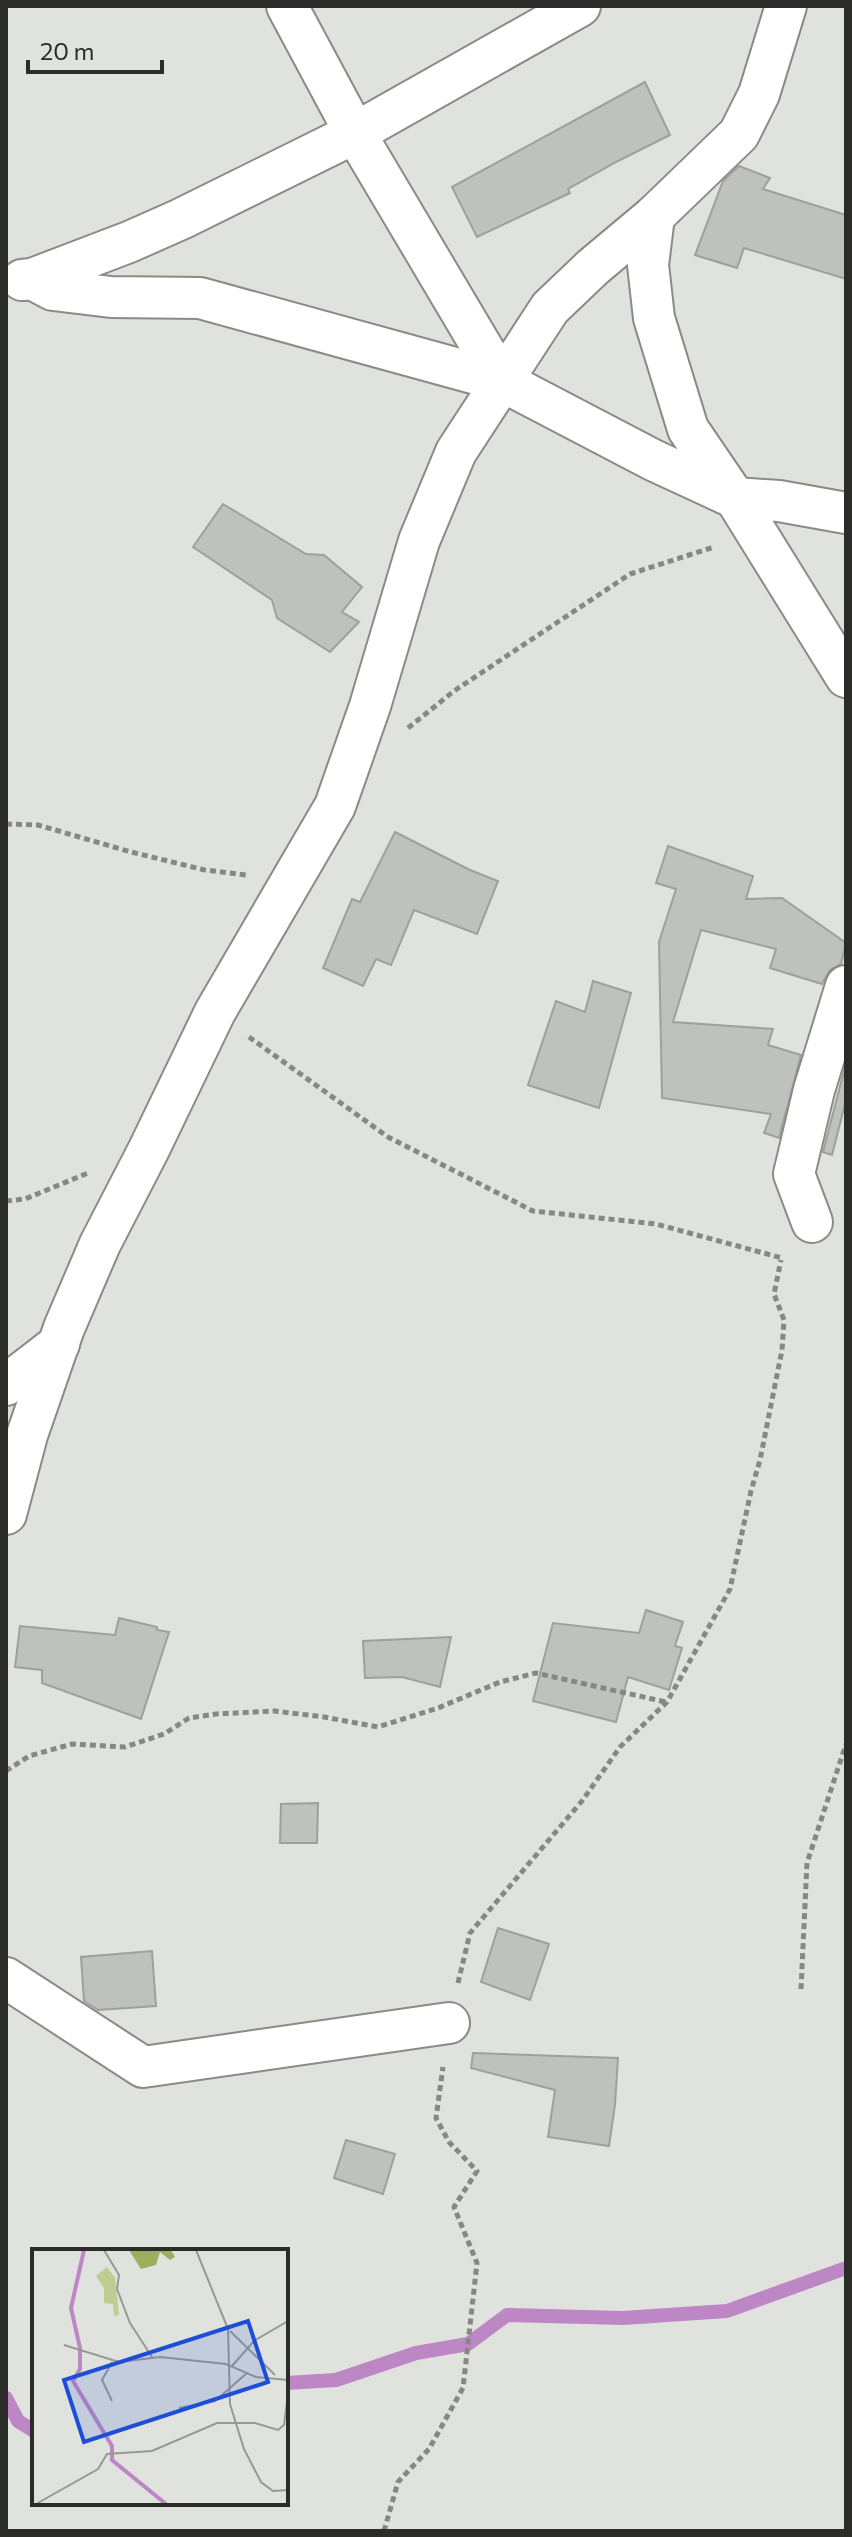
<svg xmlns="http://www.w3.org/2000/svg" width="852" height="2537" viewBox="0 0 852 2537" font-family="Commissioner,sans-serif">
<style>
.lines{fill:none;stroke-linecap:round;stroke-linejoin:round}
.stream{stroke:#bd86c4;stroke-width:14}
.building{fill:#bfc1bc;stroke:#9fa09c;stroke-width:2}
.minor-casing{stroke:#8a8b87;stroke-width:44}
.path{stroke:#878885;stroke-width:5;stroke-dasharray:6 4;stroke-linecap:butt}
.minor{stroke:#fff;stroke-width:40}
.inset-river{fill:none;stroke:#bd86c4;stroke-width:4}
.inset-road{fill:none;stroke:#989995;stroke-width:2}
.view{fill:#1d4ed8;fill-opacity:0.15;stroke:#1d4ed8;stroke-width:4}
.inset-edge{fill:none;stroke:#2b2b2a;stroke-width:4}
</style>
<rect width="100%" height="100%" fill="#e0e2dd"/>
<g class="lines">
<g class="stream">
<path d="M286,2383l50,-3 80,-27 52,-9 39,-29 116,3 104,-7 119,-43"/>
<path d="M6,2398l12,23 16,10"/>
</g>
</g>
<g class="building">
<path d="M645,82l25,53 -52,26 -50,28 2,4 -93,44 -25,-50z"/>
<path d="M739,166l31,12 -7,11 83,26v64l-102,-31 -7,20 -42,-13 28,-74z"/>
<path d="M223,504l83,50 18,1 38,32 -20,25 17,10 -29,30 -53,-34 -5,-18 -79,-53z"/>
<path d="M395,832l75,38 28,11 -21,53 -63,-24 -23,55 -15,-6 -13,27 -40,-18 29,-69 8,3z"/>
<path d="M668,846l85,30 -7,23 36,-1 64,45 -5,21 -11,6 -8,14 -52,-16 6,-19 -75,-19 -28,92 100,7 -5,16 33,10 -22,83 -15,-5 7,-19 -109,-16 -3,-156 17,-53 -20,-6z"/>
<path d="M593,981l38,12 -32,115 -71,-23 28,-84 29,11z"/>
<path d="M845,1067l1,33 -14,55 -9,-3z"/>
<path d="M646,1610l37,12 -8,24 7,2 -13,42 -41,-13 -12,45 -83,-21 20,-78 86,10z"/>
<path d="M119,1618l38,9v3l12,2 -28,87 -99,-36v-13l-27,-3 5,-41 95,9z"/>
<path d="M451,1637l-11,50 -38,-10 -37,1 -2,-37z"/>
<path d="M318,1803l-1,40h-37l1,-39z"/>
<path d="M498,1928l51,16 -19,56 -49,-18z"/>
<path d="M152,1951l4,55 -58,4 -14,-9 -3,-44z"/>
<path d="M473,2053l145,5 -3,47 -6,41 -61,-9 7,-47 -84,-22z"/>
<path d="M346,2140l49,14 -12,40 -49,-16z"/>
</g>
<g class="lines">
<defs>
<g id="minor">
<path d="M287,6l68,127 147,248"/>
<path d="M654,216l-6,49 6,53 34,111 47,69 111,179"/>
<path d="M32,279l21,11 58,7 89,1 302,83 151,79 82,38 44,3 67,12"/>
<path d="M22,280l10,-1 97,-37 52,-23 174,-86 225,-127"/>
<path d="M812,1222l-18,-48 20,-84 32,-104"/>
<path d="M6,1385l53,-41"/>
<path d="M6,1514l21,-79 37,-107 36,-84 49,-95 66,-137 120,-206 35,-100 49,-165 37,-89 94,-144 43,-41 61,-51 85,-82 20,-40 27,-88"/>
<path d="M6,1978l137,89 306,-44"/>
</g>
</defs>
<use href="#minor" class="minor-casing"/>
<g class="path">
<path d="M408,728l46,-37 176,-117 84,-27"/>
<path d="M6,824l32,1 93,27 74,18 41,5"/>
<path d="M249,1037l139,100 145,74 123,13 126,34"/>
<path d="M6,1201l19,-2 63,-26"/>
<path d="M6,1771l23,-15 43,-12 53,3 39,-13 25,-16 27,-4 59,-3 49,6 54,10 60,-19 62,-26 36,-9 130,29"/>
<path d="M458,1983l12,-50 112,-132 38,-54 47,-45 63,-113 21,-98 9,-31 22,-110 2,-30 -10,-26 7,-34"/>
<path d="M801,1989l6,-126 39,-119"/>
<path d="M384,2531l14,-49 31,-33 34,-61 14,-125 -23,-56 23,-36 -28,-29 -13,-24 7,-51"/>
</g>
<use href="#minor" class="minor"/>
</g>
<g transform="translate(32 2249)">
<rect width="256" height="256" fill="#e0e2dd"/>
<path d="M75,18l8,11 4,37 -5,1 -1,-12 -9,-1v-15l-8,-12z" fill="#c0cd90"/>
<path d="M97,1h42l4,7 -5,3 -10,-8 -4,13 -15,4z" fill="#9fae5c"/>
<path class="inset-river" d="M52,1l-13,58 9,40v21l-7,12 39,65v14l54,44"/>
<path class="inset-road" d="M72,1l15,25 -2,14 13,34 22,34M164,1l32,79 2,75 14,45 17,33 12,9 15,-1M198,82l45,44M32,96l55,17 41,-5 66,7 30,13 32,3M80,113l-10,18 10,21M200,117l22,-25 34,-20M147,159l36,-7 32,-28M4,255l62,-35 9,-15 45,-3 65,-28h38l23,7 6,-5 4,-31"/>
<path class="view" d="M216,72l20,61 -184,60 -20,-62z"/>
<rect width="256" height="256" class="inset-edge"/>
</g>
<rect width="852" height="2537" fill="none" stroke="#2b2b2a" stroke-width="16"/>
<path d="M28 60v12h134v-12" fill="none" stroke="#2b2b2a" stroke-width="4"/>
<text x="40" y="60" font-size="24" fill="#2b2b2a" stroke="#e0e2dd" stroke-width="6" paint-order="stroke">20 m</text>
</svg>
